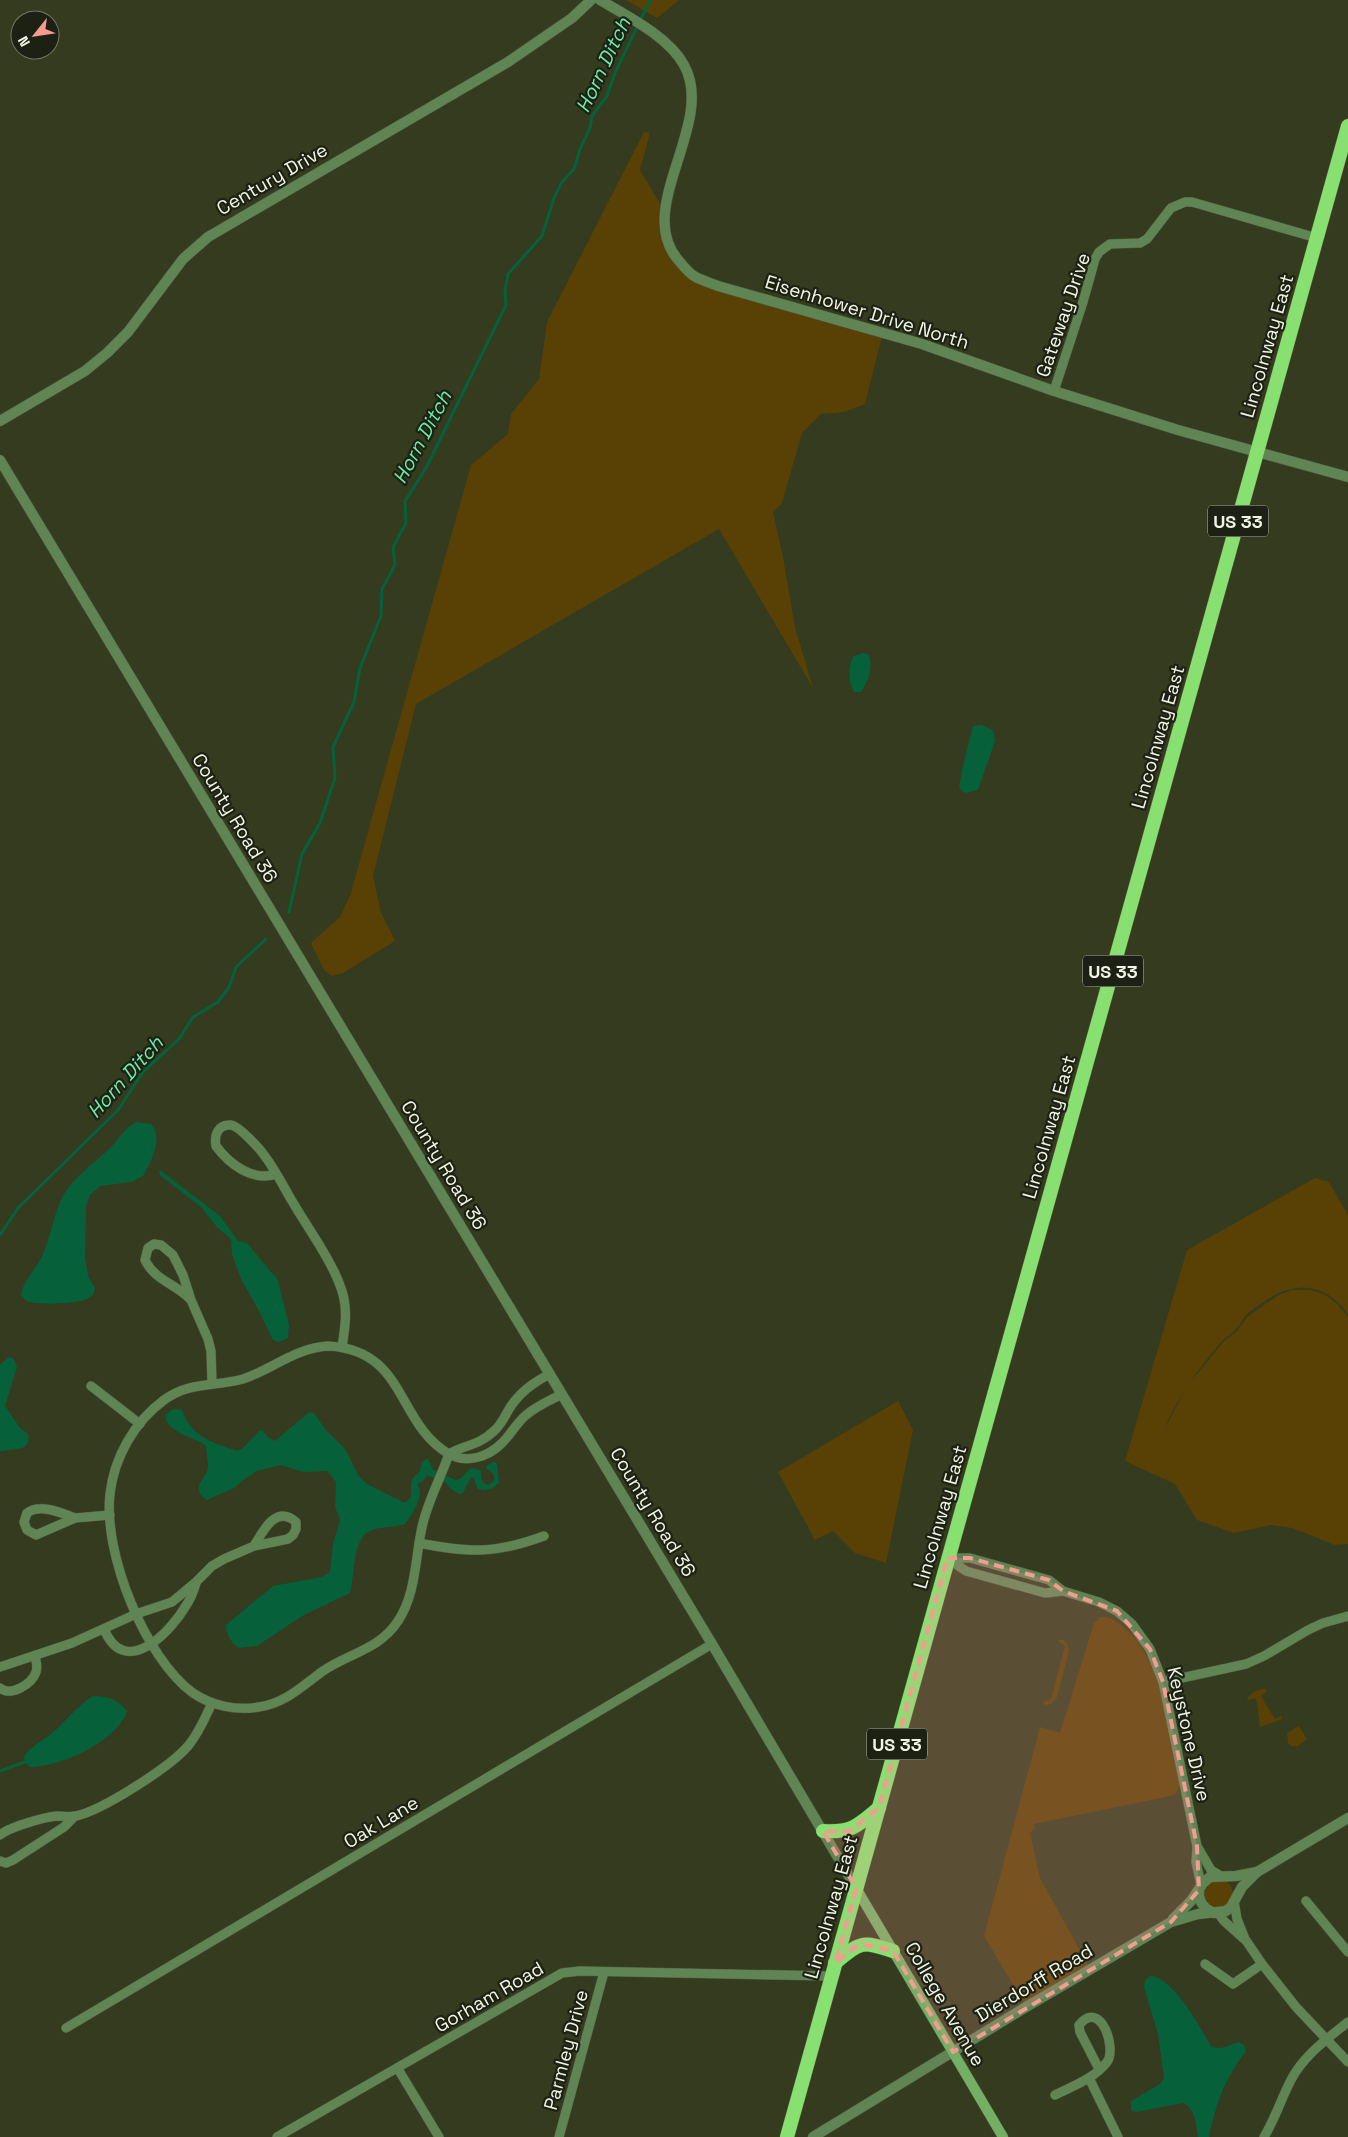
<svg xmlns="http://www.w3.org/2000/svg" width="1348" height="2137" viewBox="0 0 1348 2137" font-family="'Space Grotesk',sans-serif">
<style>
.green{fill:#594106}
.water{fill:#06613b}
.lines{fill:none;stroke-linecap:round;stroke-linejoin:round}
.stream{stroke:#06613b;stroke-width:3}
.minor-casing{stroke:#52593e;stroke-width:10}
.tertiary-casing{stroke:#52593e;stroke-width:11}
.secondary-casing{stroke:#52593e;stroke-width:11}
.trunk-casing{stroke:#52593e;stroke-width:15}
.minor{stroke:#5f8555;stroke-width:9}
.tertiary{stroke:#5f8555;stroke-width:10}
.secondary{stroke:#73b063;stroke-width:10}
.trunk{stroke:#88e071;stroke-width:14}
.marked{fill:#f59c91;fill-opacity:0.2;stroke:#f59c91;stroke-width:4;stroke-dasharray:10 6;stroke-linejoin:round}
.labels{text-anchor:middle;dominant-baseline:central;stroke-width:4.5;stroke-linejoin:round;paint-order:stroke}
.shield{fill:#1d2114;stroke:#b1b6a6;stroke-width:1}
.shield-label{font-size:18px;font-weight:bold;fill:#f1f6e4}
.street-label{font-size:19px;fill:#f1f6e4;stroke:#1d2114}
.water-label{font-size:20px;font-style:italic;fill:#68eea9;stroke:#1d2114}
</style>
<rect width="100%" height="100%" fill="#343b1e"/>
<g class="green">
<path d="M626,0h53l-22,18z"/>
<path d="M644,132l6,1 -10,37 25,42 1,25 27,38 190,57 -18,72 -21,8 -23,2 -19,19 -20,70 -9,9 10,45 12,70 18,61 -94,-159 -303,175 -43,172 8,37 14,28 -52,32 -11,3 -8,-6 -13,-27 29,-26 10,-21 121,-431 37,-31 3,-20 28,-35 8,-57z"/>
<path d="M1315,1178l14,4 19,33v99c-22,-30 -49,-34 -80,-15 -7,5 -16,10 -22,16 -3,4 -5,9 -9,13 -4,5 -10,8 -14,12 -24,28 -45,56 -59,90l23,-44 37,-45 13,-10 10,-14 30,-21 15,-6h18l14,4 13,10 11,13v227l-13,1 -43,-17 -21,-3 -37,8 -20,-7 -17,-6 -22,-36 -50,-23 62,-211z"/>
<path d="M898,1401l15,29 -27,133 -31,-10 -22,-22 -18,9 -37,-68z"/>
<path d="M1100,1617c9,-1 14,3 21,8 42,30 49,113 59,160l-4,9 -5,2 -137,28 1,5 -5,4 10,45 48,87 -64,38 -40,-67 56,-209 20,6 34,-110z"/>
<path d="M1059,1640h5l4,5 1,6 -12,46 -5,7 -7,1 -2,-3 8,-3 14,-53 -7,-5z"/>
<path d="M1264,1689l3,2 -6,5 14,23 6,-3 2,3 -23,8 -3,-26 -2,-3 -7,2 -1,-2 8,-7z"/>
<path d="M1299,1726l8,13 -9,7h-7l-3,-3 -1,-10z"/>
<circle cx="1218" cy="1894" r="15"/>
</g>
<g class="water">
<path d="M862,653l6,1c6,11 0,28 -7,38h-7c-6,-10 -6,-25 -1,-35z"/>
<path d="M982,725l11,5 2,11 -17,49 -13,3 -6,-5 3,-18 11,-44z"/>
<path d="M136,1122l15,2c13,14 0,38 -8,52l-12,6 -31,4 -10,9 -4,11 -1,52 3,17 7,14c-1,4 -2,7 -6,9 -10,6 -48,7 -59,4 -4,-1 -7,-4 -9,-7 2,-15 15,-25 21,-39 9,-19 11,-40 20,-58 11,-21 34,-36 50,-52 8,-9 13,-18 24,-24z"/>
<path d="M160,1170l60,46 18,25 9,2 24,29 6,6 12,47 -1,13 -9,4 -6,-2 -14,-29 -18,-32 -9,-25 -1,-15 -14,-12 -16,-20 -40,-31 -2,-3z"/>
<path d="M8,1357l5,1 4,9 -12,39 15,22 8,6c4,18 -15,15 -28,17v-86z"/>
<path d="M173,1409l9,1c9,27 30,32 55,41l5,-2 17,-18h4l6,7 6,3 34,-29 5,1 12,17 19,19 13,26 9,9 36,18h3l5,-5v-12l1,-6 8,-8 2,-9 6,-4 5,12 23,10 5,-2 9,-9 4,-1 7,3c0,7 0,12 7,14l6,-4c1,-6 -2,-10 -8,-12v-3l7,-4 4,1 2,20c-7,7 -13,9 -22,5l-3,-10 -3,-1 -8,16 -4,1 -9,-6 -4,-5 -19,-8 -4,6 -6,3c9,10 -5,31 -12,40 -11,4 -24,2 -35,7 -18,8 -15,45 -20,62l-48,23 -45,30 -18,2c-8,-5 -13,-14 -13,-23l47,-39 49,-9 8,-5 3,-28 7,-24 -5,-13 1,-25 -9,-11 -24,1 -22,-7 -24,6 -14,9 -9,8 -27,12c-19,-13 0,-20 1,-33 0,-7 -2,-14 -2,-21 -10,-9 -40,-13 -41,-31z"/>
<path d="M93,1696c15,0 24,3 34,15 -10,31 -67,56 -97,56l-5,-5 -1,-6c8,-10 18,-15 28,-23 14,-12 25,-27 41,-37z"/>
<path d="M1150,1976c23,0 50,52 61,70 9,5 19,-1 28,-4l5,3 2,6c-21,28 -30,52 -37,86h-11c-2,-12 -2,-28 -15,-34l-47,9 -5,-2v-9l29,-17 4,-6 -6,-44 -14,-47 1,-7z"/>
</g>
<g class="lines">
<g class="stream">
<path d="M289,912l13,-58 18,-31 15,-45 -2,-31 21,-45 6,-34 21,-52 1,-27 13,-24 -2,-18 13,-24 -1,-22 21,-33 80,-163 -1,-14 3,-17 34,-38 12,-38 8,-16 12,-13 6,-20 10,-21 2,-12 15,-20 8,-23 35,-73"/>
<path d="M0,1235l18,-27 100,-98 25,-38 36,-33 14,-22 25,-15 11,-15 7,-20 30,-28"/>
<path d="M0,1771l25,-9"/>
</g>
<defs>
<g id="minor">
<path d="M1054,391l29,-89 12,-43 4,-7 11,-8 30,-1 7,-4 24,-31 14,-6h7l125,36"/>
<path d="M276,1174c-23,8 -47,-10 -60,-28 -2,-11 2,-22 15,-21 8,1 28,23 33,30 11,14 19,31 28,46 15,26 41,61 50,90 6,19 3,37 0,56"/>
<path d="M191,1300c-14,-16 -36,-19 -46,-40l3,-12 6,-4 7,1 12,10 10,20 8,25 17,39 3,12 1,32"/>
<path d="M328,1346c79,4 67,76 121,108 -8,23 -20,45 -26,69 -8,31 -6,70 -25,98 -19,29 -49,32 -75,50 -21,15 -37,32 -64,36 -22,4 -47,-1 -66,-14 -48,-35 -90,-140 -83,-199 4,-36 24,-72 54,-94 26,-19 50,-13 79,-21 30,-10 52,-31 85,-33z"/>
<path d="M550,1374c-16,8 -29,17 -39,32 -6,9 -9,18 -17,25 -17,16 -29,13 -45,23 18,10 39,3 53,-11 9,-9 14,-19 23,-27 11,-10 24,-15 37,-22"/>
<path d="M91,1386l49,38"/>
<path d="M75,1518c-13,-5 -35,-15 -48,-5l-3,9 3,8 9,5 39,-17 35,-3"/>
<path d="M419,1543c51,10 76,11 125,-7"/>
<path d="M947,1558h23l79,22 14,11 36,11 18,9 15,13 18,25 13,33 34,164 14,24 10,6"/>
<path d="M947,1558l19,13 79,22 18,-2"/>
<path d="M104,1629c21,51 67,3 83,-25 4,-6 7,-14 9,-21"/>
<path d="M0,1667l72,-24 64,-29 36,-12 24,-20 16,-16 12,-7 30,-13 34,-7 5,-4 3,-6v-7c-20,-18 -33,9 -42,24"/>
<path d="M1163,1682l83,-18 18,-8 44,-26 15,-7 25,-7"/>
<path d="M0,1688c11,9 32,-4 36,-16 2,-6 0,-11 -1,-16"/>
<path d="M0,1835c9,-8 45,-18 57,-19 6,0 13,1 19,0 27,-6 94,-49 112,-70 11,-13 17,-28 24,-43"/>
<path d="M1197,1848l-1,14 5,23"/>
<path d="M0,1861l6,2 7,-3 51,-33 11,-11"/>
<path d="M1234,1901l3,18 8,20 17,25 34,43 52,55"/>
<path d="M1306,1901l42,51"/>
<path d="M1218,1913l6,8 20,18"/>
<path d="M1205,1964l28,20 29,-20"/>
<path d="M66,2028l646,-384"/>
<path d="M398,2069l41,68"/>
<path d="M1089,2078l29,59"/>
<path d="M1055,2095c18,-9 40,-17 52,-33 10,-13 -6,-64 -28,-37l1,7 19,37"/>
<path d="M277,2137l285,-164 18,-2 251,5"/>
<path d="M559,2137l45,-165"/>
<path d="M1264,2137c11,-18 17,-38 27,-57 12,-24 36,-41 57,-58"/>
</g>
<g id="tertiary">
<path d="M600,0c27,16 69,37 84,65 33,59 -53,145 -4,197 4,5 9,11 14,14 7,4 16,7 24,10l204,58 132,47 124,39 170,47"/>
<path d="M0,421l85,-50 22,-18 21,-21 55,-73 25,-22 300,-175 64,-44 19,-18"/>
<path d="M0,460l712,1184 144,244"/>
<path d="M1199,1890c-1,11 4,18 15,23"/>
<path d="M1173,1919l18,-18 12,-18 7,-6 26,-1 21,-4"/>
<path d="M813,2137l213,-130 145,-85 27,-8 28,-3 5,-4 11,-20 15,-15 91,-54"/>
</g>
<path id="secondary" d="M856,1888l147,249"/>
<g id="trunk">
<path d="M823,1831c28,2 35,-5 56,-23"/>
<path d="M835,1963c26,-22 27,-22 58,-12"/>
<path d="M787,2137l561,-2011"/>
</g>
</defs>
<use href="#minor" class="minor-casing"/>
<use href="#tertiary" class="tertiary-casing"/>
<use href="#secondary" class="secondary-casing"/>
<use href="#trunk" class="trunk-casing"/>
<use href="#minor" class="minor"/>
<use href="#tertiary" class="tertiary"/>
<use href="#secondary" class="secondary"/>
<use href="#trunk" class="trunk"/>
</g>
<path class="marked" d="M947,1558h23l79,22 14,11 54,20 33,38 13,33 34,164 2,44 -28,32 -218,130 -60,-101 -33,-7 -25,19 21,-75 -33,-57h26l30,-24z"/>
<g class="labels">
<g class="shield">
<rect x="1208" y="505.5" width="60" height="31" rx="4"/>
<rect x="1083" y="955.5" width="60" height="31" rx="4"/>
<rect x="867" y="1728.5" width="60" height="31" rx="4"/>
</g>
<g class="shield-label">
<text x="1238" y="521">US 33</text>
<text x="1113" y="971">US 33</text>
<text x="897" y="1744">US 33</text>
</g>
<g class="street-label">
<text transform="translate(272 179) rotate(-30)">Century Drive</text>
<text transform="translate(867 312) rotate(17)">Eisenhower Drive North</text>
<text transform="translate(1063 315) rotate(-71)">Gateway Drive</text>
<text transform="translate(1267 346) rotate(-74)">Lincolnway East</text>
<text transform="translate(1158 737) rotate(-74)">Lincolnway East</text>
<text transform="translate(235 818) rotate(59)">County Road 36</text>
<text transform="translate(1049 1127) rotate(-74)">Lincolnway East</text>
<text transform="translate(444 1165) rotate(59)">County Road 36</text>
<text transform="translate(653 1512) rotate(59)">County Road 36</text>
<text transform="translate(940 1517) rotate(-74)">Lincolnway East</text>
<text transform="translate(1189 1734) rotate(77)">Keystone Drive</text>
<text transform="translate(381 1822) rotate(-31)">Oak Lane</text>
<text transform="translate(831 1907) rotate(-74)">Lincolnway East</text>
<text transform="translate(1034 1983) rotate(-31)">Dierdorff Road</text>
<text transform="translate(489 1997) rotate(-30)">Gorham Road</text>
<text transform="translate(945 2004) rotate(60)">College Avenue</text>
<text transform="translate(566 2050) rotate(-75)">Parmley Drive</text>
</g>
<g class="water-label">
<text transform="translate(603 65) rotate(-65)">Horn Ditch</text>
<text transform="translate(422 437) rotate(-62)">Horn Ditch</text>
<text transform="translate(125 1077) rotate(-48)">Horn Ditch</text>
</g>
</g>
<g transform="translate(35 35) rotate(240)"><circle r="24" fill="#1d2114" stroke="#727667"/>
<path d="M0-4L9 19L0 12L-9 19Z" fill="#f59c91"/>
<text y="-8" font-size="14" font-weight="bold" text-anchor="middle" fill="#f1f6e4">N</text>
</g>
</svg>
